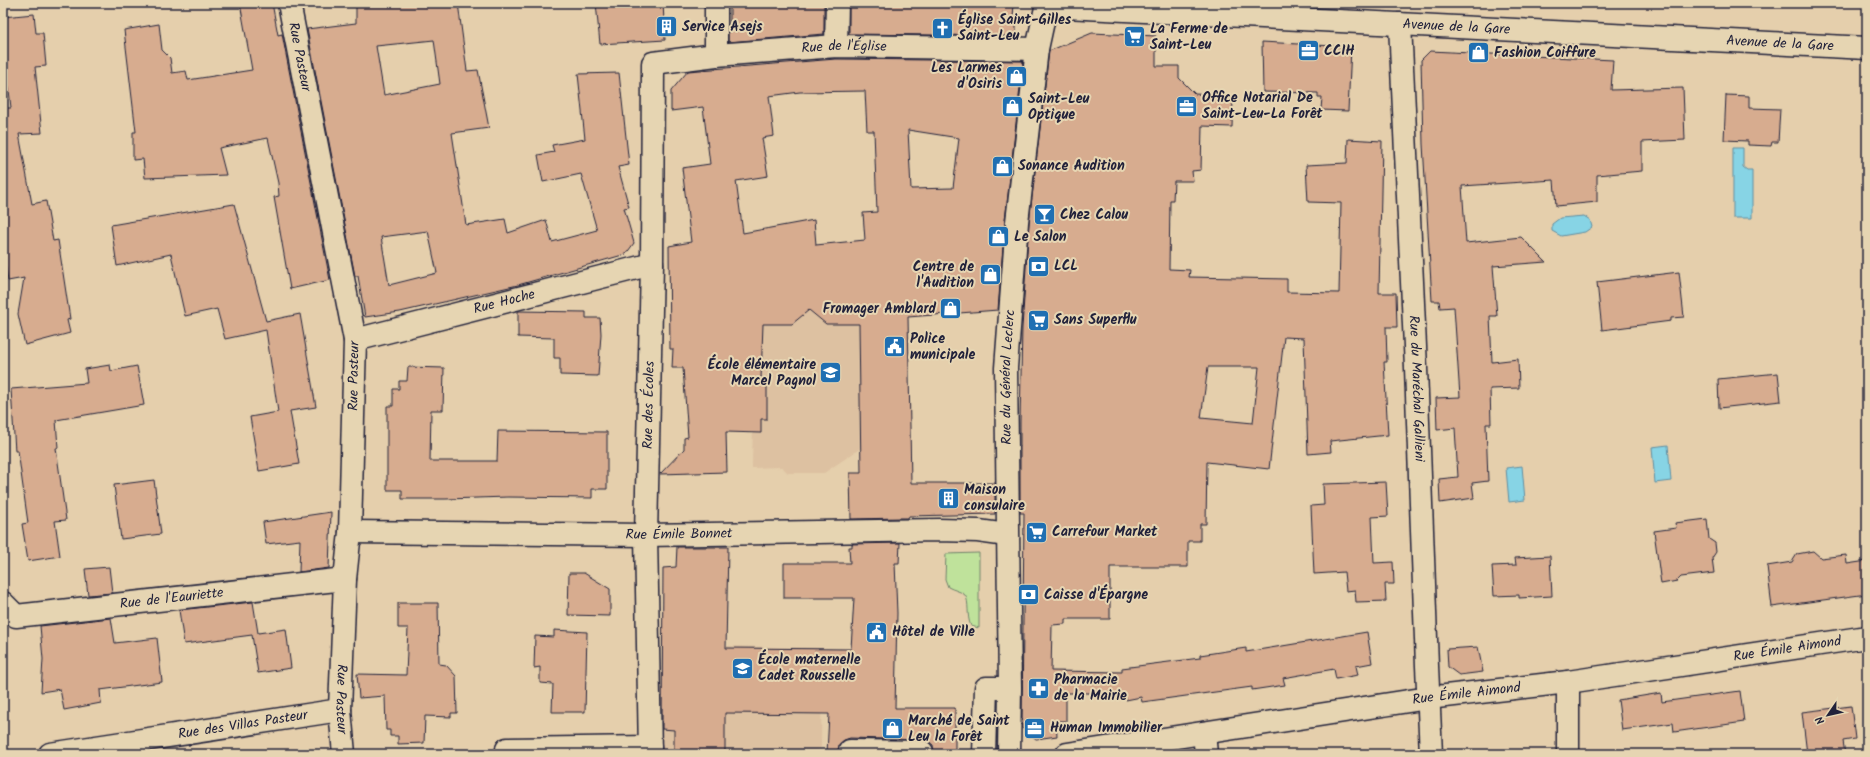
<svg xmlns="http://www.w3.org/2000/svg" width="1870" height="757" viewBox="0 0 1870 757" font-family="Kalam,sans-serif">
<style>
.built{fill:#ddc1a1}
.green{fill:#bfe29b;stroke:#70826b}
.water{fill:#87d4e5;stroke:#5f8da1}
.building{fill:#d7ac8f;stroke:#22223b;fill-rule:evenodd}
.lines{fill:none;stroke-linecap:round;stroke-linejoin:round}
.minor-casing{stroke:#22223b;stroke-width:25}
.minor{stroke:#e6d5b2;stroke-width:22}
.labels{text-anchor:middle;dominant-baseline:central;stroke-width:4;stroke-linejoin:round;paint-order:stroke}
.poi-label{font-size:14px;font-weight:bold;fill:#22223b;stroke:#e6d5b2;text-anchor:start}
.street-label{font-size:14px;fill:#22223b;stroke:#e6d5b2}
</style>
<rect width="100%" height="100%" fill="#e5cfac"/>
<filter id="ink" filterUnits="userSpaceOnUse"><feTurbulence type="fractalNoise" baseFrequency=".025" numOctaves="2"/><feDisplacementMap in="SourceGraphic" scale="8" xChannelSelector="R" yChannelSelector="G"/><feConvolveMatrix kernelMatrix="1 2 1 2 8 2 1 2 1" color-interpolation-filters="sRGB"/></filter>
<g filter="url(#ink)">
<g class="built">
<path d="M860,275l49,172 -48,1 -37,25h-36l-6,-6 -30,1 2,-103 -82,3 1,-19h-3v-36z"/>
<path d="M677,547h51l-2,99 96,2 -1,99 -7,7h-145l-8,-5 2,-181 13,-1z"/>
</g>
<path class="green" d="M979,553v75l-8,-2c-5,-10 -1,-24 -6,-31 -4,-4 -12,-5 -17,-8l-3,-8 1,-25z"/>
<g class="water">
<path d="M1733,148h10v19l4,3h5v48h-19z"/>
<path d="M1584,216l6,4 2,7 -7,5 -24,4 -9,-5v-7l8,-6z"/>
<path d="M1668,445l3,36 -16,2 -3,-36z"/>
<path d="M1522,466l3,34 -16,2 -3,-34z"/>
</g>
<g class="building">
<path d="M240,3h32l6,32 4,-1 48,246 -40,9 -16,-92 5,-1 -1,-13 -10,-45 -49,10 7,27 -81,3 -2,-19 -10,1v-28h3l-12,-102 35,-6 3,26 8,8 2,15 14,-2 2,9 64,-10z"/>
<path d="M356,3h102l9,68 11,-1 11,58 -37,5 14,92 39,-6 3,14 38,-13 6,22 45,-12 -16,-56 -38,8 -5,-27 16,-3 -2,-7 33,-6 -7,-65 41,-1 10,92 -11,2 11,40 -5,1 10,35 -8,11 -108,31 -118,27 -35,5 -7,-41h-3l-48,-247 49,-6zM434,40l6,44 -56,11 -8,-49zM428,231l9,42 -48,12 -8,-48z"/>
<path d="M596,3h67l2,37 -65,4z"/>
<path d="M730,3h94v31l-96,8v-16l2,-2z"/>
<path d="M849,3h165l-1,15h3v18l-167,-2z"/>
<path d="M34,14l2,19h7l3,33 -11,1 7,66 -23,1 13,70 14,-3 7,40 5,-1 12,79 -3,1 3,13 -45,12 -7,-31 6,-36 -16,3 -5,-32v-137l3,-1v-3h5l-8,-73v-18z"/>
<path d="M1092,33l64,3v30h23v12l16,16 38,2 -1,31 -30,-1 -1,44 -9,1 1,10h-19l-1,19h-3l-1,69 21,1 -1,7 98,2v13l52,1 2,-90 -33,-1 -2,-37 41,-2 1,-24 34,2 -3,152h17l1,34h-11l1,35h-3l4,73 -58,6 1,11 -23,2 -4,-116 -20,-1 -15,132 -62,-7 -1,62h-6v17h-12v26h-78v52h-45v5l-13,1 -1,46 71,1v-4l78,-10v-3l46,-7v4l121,-20 5,31 -16,3 2,9 -22,4 -2,-10 -51,9 2,7 -33,5v-3l-110,15 -1,-5 -15,3v-2h-15v-5h-45v28h-10l1,15 -21,3 -14,-11 2,-215h-4v-91l2,-94 7,-105 20,-172zM1208,367h51l-6,56 -52,-5z"/>
<path d="M1262,42l89,5 -3,64 -27,-1 1,-13h-4v-4l-55,-1z"/>
<path d="M1430,51l183,9 -2,30 72,-2 2,52 -43,2v29l-45,4v27l-41,4 -2,-26 -92,6 4,57 55,-6 25,25 -53,4 4,50h-7l2,46 26,-3 1,29 -29,1 1,35h-5l2,57 -16,2 2,15 -34,5 -1,-24 19,-2 -3,-49 -18,2 -1,-32 24,-1 -6,-90 -14,1 -1,-7h-7l-9,-157 -2,-84z"/>
<path d="M836,59l187,2 -18,160 -7,89 -90,7 3,166h84v31l-86,2 -1,2h-7l-50,1 -1,-46h11l-2,-149h-33l-17,-14 -17,14h-29l-2,54h6v41h-6v14l-35,-1 1,40 -67,2 24,-25v-11l4,-1 -5,-69h-11l1,-19h-3l-1,-103 22,-4 -9,-74 28,-4 -7,-57 -32,4v-20l17,-20zM865,91l2,40h7l3,81 -14,1 2,27 -49,5 -2,-25 -71,13 -7,-52 32,-5 -6,-38 12,-2 -5,-40 31,-4zM908,130l51,8 -6,50 -42,1z"/>
<path d="M1726,95l23,1v12l31,1 -2,33h-6l-1,4 -23,-1v-4l-24,-1z"/>
<path d="M234,204l32,117 34,-7 16,93 -26,4 9,53 -40,7 -9,-54 28,-5 -12,-82 -41,9 -8,-30 -32,7 -14,-62 -54,12 -6,-41z"/>
<path d="M1679,272l5,45 -13,1v3l-69,9 -5,-48z"/>
<path d="M518,311l68,1v6h14l1,16 -3,42 -38,-1v-17h-6v-20l-36,-1z"/>
<path d="M110,365l1,6 26,-5 7,39 -88,15 2,28h-2l10,72 -11,1 5,35 -32,5 -6,-37 6,-1 -10,-72h-3l-4,-62 76,-6 -2,-14z"/>
<path d="M408,367l36,1 -1,42h-12l-1,51h67l1,-30 109,1v57h-15v9l-84,-1 -62,2h-44v-9h-15v-84h6v-17h6v-8h8z"/>
<path d="M1778,373l3,28 -62,7 -1,-29z"/>
<path d="M154,480l7,54 -40,5 -7,-54z"/>
<path d="M1386,482l2,34 -16,1 2,46 19,-1 1,22h-9l1,17 -30,1 -1,-12 -9,1 -2,-19 -30,2 -3,-68 13,-1 -1,-21z"/>
<path d="M331,512l-2,56 -30,4 1,-32 -34,4 -3,-22z"/>
<path d="M1707,519l2,20 6,4 1,9 -4,6 2,15 -33,4 -4,4 -16,3 -7,-53 22,-3 -1,-5z"/>
<path d="M900,543l-1,20h-4l2,50 -2,95h60v46h-21l-1,-9 -5,-4 -6,-1 -72,-2 -6,2 -5,4 -1,10h-11l2,-40 -104,-1v41h-51v-24l-12,-1 1,-161 13,-1 1,-20h51l-2,101 125,1 3,-51h-70v-35h66l-1,-16h3v-3z"/>
<path d="M1813,551l8,7 25,-3 1,9 20,-3v33l-95,13 -5,-41 25,-4 5,-8z"/>
<path d="M1550,556l2,40 -33,2v-3l-25,1 -2,-30 24,-1 -1,-7z"/>
<path d="M109,567l3,26 -24,2 -3,-26z"/>
<path d="M569,573h15l26,16v27l-42,-1z"/>
<path d="M253,602l5,31 28,-4 5,39 -33,5 -6,-38 -68,9 -5,-34z"/>
<path d="M398,603h40l1,61 7,1 10,11 1,37h-6v4l-26,-1 -1,27 -26,1v-8h-8v-6h-4l-1,-34 -26,2 -2,-24 49,1 2,-47h-10z"/>
<path d="M111,618l4,25 42,-5 5,44 -62,8 1,13 -37,7 -4,-21 -19,3 2,-33 -3,-33z"/>
<path d="M554,630l33,2 -2,80h-33l1,-28 -13,-1v-16l-6,1 1,-32 19,1z"/>
<path d="M1478,647l5,25 -24,3 -11,-8 -1,-18z"/>
<path d="M1740,691l4,31 -70,10 -1,-9 -51,7 -4,-30 43,-7 1,9z"/>
<path d="M1851,706l4,33 -12,2 2,13h-38l-5,-42z"/>
</g>
<g class="lines">
<defs>
<g id="minor">
<path id="s1" d="M289,3l66,337 -5,192 -5,47 -5,131 4,44"/>
<path id="s2" d="M1046,6l821,42"/>
<path id="s3" d="M1400,24l16,344 11,298 4,88"/>
<path d="M836,46l1,-43"/>
<path d="M716,55v-52"/>
<path id="s4" d="M355,340l297,-76"/>
<path id="s5" d="M350,532l296,3 293,-5 39,1 29,4"/>
<path id="s6" d="M3,603l13,13 329,-37"/>
<path d="M1568,682v72"/>
<path d="M1204,733l2,21"/>
<path id="s7" d="M50,754l290,-44"/>
<path d="M508,754l-1,-5 143,-2"/>
<path id="s8" d="M650,754l-4,-219 6,-271 1,-201 63,-8 120,-9 201,3"/>
<path d="M850,754v-3l72,1v2"/>
<path d="M984,754l2,-66h24"/>
<path id="s9" d="M1009,754l1,-66 -4,-320 11,-146 20,-173 10,-46"/>
<path id="s10" d="M1067,754l361,-56 140,-16 299,-45"/>
</g>
</defs>
<use href="#minor" class="minor-casing"/>
<use href="#minor" class="minor"/>
</g>
</g>
<defs>
<symbol id="building-square" viewBox="-11 -11 22 22"><rect x="-9" y="-9" width="18" height="18" rx="4" fill="#1f6fb2" stroke="#e6d5b2"/><path d="M-4-6H4V6H1V3H-1V6H-4ZM-2.5-4.3h1.7v1.8h-1.7ZM.8-4.3h1.7v1.8H.8ZM-2.5-1h1.7V.8h-1.7ZM.8-1h1.7V.8H.8Z" fill="#fff"/></symbol>
<symbol id="church-square" viewBox="-11 -11 22 22"><rect x="-9" y="-9" width="18" height="18" rx="4" fill="#1f6fb2" stroke="#e6d5b2"/><path d="M-1.2-6h2.4v3.5h3.3v2.4h-3.3V6h-2.4V-.1h-3.3v-2.4h3.3Z" fill="#fff"/></symbol>
<symbol id="supermarket-square" viewBox="-11 -11 22 22"><rect x="-9" y="-9" width="18" height="18" rx="4" fill="#1f6fb2" stroke="#e6d5b2"/><path d="M-6-5.5h2.5l.6 2H6L4.5 2H-2.5L-4.4-4H-6ZM-1.5 3.2a1.3 1.3 0 1 0 .1 0ZM3 3.2a1.3 1.3 0 1 0 .1 0Z" fill="#fff"/></symbol>
<symbol id="office-square" viewBox="-11 -11 22 22"><rect x="-9" y="-9" width="18" height="18" rx="4" fill="#1f6fb2" stroke="#e6d5b2"/><path d="M-6-3h4V-5.5h4V-3h4V5H-6ZM-1-4.5V-3h2v-1.5ZM-6 0V1H6V0Z" fill="#fff"/></symbol>
<symbol id="shop-square" viewBox="-11 -11 22 22"><rect x="-9" y="-9" width="18" height="18" rx="4" fill="#1f6fb2" stroke="#e6d5b2"/><path d="M-5-2.5h2.3a2.7 3.5 0 0 1 5.4 0H5L5.5 6h-11ZM-1.5-2.5h3a1.5 2.3 0 0 0-3 0Z" fill="#fff"/></symbol>
<symbol id="bar-square" viewBox="-11 -11 22 22"><rect x="-9" y="-9" width="18" height="18" rx="4" fill="#1f6fb2" stroke="#e6d5b2"/><path d="M-6-5H6L.8 .8V4.5H3.5V6h-7V4.5H-.8V.8Z" fill="#fff"/></symbol>
<symbol id="bank-square" viewBox="-11 -11 22 22"><rect x="-9" y="-9" width="18" height="18" rx="4" fill="#1f6fb2" stroke="#e6d5b2"/><path d="M-6-4H6V4H-6ZM0-2.3a2.3 2.3 0 1 0 0 4.6a2.3 2.3 0 1 0 0-4.6Z" fill="#fff"/></symbol>
<symbol id="civic-square" viewBox="-11 -11 22 22"><rect x="-9" y="-9" width="18" height="18" rx="4" fill="#1f6fb2" stroke="#e6d5b2"/><path d="M-.6-6.5H3V-4.5H.6V-3L4-1V1h2V6H-6V1h2V-1L-.6-3ZM-1.2 2.5V6h2.4V2.5Z" fill="#fff"/></symbol>
<symbol id="school-square" viewBox="-11 -11 22 22"><rect x="-9" y="-9" width="18" height="18" rx="4" fill="#1f6fb2" stroke="#e6d5b2"/><path d="M0-5L7-2L0 1L-7-2ZM-4 1L0 2.5L4 1V4Q0 6-4 4Z" fill="#fff"/></symbol>
<symbol id="pharmacy-square" viewBox="-11 -11 22 22"><rect x="-9" y="-9" width="18" height="18" rx="4" fill="#1f6fb2" stroke="#e6d5b2"/><path d="M-2-6h4v4h4v4h-4v4h-4v-4h-4v-4h4Z" fill="#fff"/></symbol>
</defs>
<g fill-rule="evenodd">
<use href="#building-square" x="654" y="14" width="25" height="25"/>
<use href="#church-square" x="930" y="16" width="25" height="25"/>
<use href="#supermarket-square" x="1122" y="24" width="25" height="25"/>
<use href="#office-square" x="1296" y="38" width="25" height="25"/>
<use href="#shop-square" x="1466" y="40" width="25" height="25"/>
<use href="#shop-square" x="1004" y="64" width="25" height="25"/>
<use href="#office-square" x="1174" y="94" width="25" height="25"/>
<use href="#shop-square" x="1000" y="94" width="25" height="25"/>
<use href="#shop-square" x="990" y="154" width="25" height="25"/>
<use href="#bar-square" x="1032" y="202" width="25" height="25"/>
<use href="#shop-square" x="986" y="224" width="25" height="25"/>
<use href="#bank-square" x="1026" y="254" width="25" height="25"/>
<use href="#shop-square" x="978" y="262" width="25" height="25"/>
<use href="#shop-square" x="938" y="296" width="25" height="25"/>
<use href="#supermarket-square" x="1026" y="308" width="25" height="25"/>
<use href="#civic-square" x="882" y="334" width="25" height="25"/>
<use href="#school-square" x="818" y="360" width="25" height="25"/>
<use href="#building-square" x="936" y="486" width="25" height="25"/>
<use href="#supermarket-square" x="1024" y="520" width="25" height="25"/>
<use href="#bank-square" x="1016" y="582" width="25" height="25"/>
<use href="#civic-square" x="864" y="620" width="25" height="25"/>
<use href="#school-square" x="730" y="656" width="25" height="25"/>
<use href="#pharmacy-square" x="1026" y="676" width="25" height="25"/>
<use href="#office-square" x="1022" y="716" width="25" height="25"/>
<use href="#shop-square" x="880" y="716" width="25" height="25"/>
</g>
<g class="labels">
<g class="poi-label">
<text x="958" y="20">Église Saint-Gilles<tspan x="958" dy="16">Saint-Leu</tspan></text>
<text x="682" y="27">Service Asejs</text>
<text x="1150" y="29">La Ferme de<tspan x="1150" dy="16">Saint-Leu</tspan></text>
<text x="1324" y="51">CCIH</text>
<text x="1494" y="53">Fashion Coiffure</text>
<text x="1002" y="68" text-anchor="end">Les Larmes<tspan x="1002" dy="16">d'Osiris</tspan></text>
<text x="1202" y="98">Office Notarial De<tspan x="1202" dy="16">Saint-Leu-La Forêt</tspan></text>
<text x="1028" y="99">Saint-Leu<tspan x="1028" dy="16">Optique</tspan></text>
<text x="1018" y="166">Sonance Audition</text>
<text x="1060" y="215">Chez Calou</text>
<text x="1014" y="237">Le Salon</text>
<text x="1054" y="266">LCL</text>
<text x="974" y="267" text-anchor="end">Centre de<tspan x="974" dy="16">l'Audition</tspan></text>
<text x="936" y="309" text-anchor="end">Fromager Amblard</text>
<text x="1054" y="320">Sans Superflu</text>
<text x="910" y="339">Police<tspan x="910" dy="16">municipale</tspan></text>
<text x="816" y="365" text-anchor="end">École élémentaire<tspan x="816" dy="16">Marcel Pagnol</tspan></text>
<text x="964" y="490">Maison<tspan x="964" dy="16">consulaire</tspan></text>
<text x="1052" y="532">Carrefour Market</text>
<text x="1044" y="595">Caisse d'Épargne</text>
<text x="892" y="632">Hôtel de Ville</text>
<text x="758" y="660">École maternelle<tspan x="758" dy="16">Cadet Rousselle</tspan></text>
<text x="1054" y="680">Pharmacie<tspan x="1054" dy="16">de la Mairie</tspan></text>
<text x="908" y="721">Marché de Saint<tspan x="908" dy="16">Leu la Forêt</tspan></text>
<text x="1050" y="728">Human Immobilier</text>
</g>
<g class="street-label">
<text stroke="none"><textPath href="#s2" startOffset="411">Avenue de la Gare</textPath></text>
<text stroke="none"><textPath href="#s2" startOffset="735">Avenue de la Gare</textPath></text>
<text stroke="none"><textPath href="#s8" startOffset="883">Rue de l'Église</textPath></text>
<text stroke="none"><textPath href="#s1" startOffset="55">Rue Pasteur</textPath></text>
<text stroke="none"><textPath href="#s4" startOffset="154">Rue Hoche</textPath></text>
<text transform="translate(354 376) rotate(-89)">Rue Pasteur</text>
<text stroke="none"><textPath href="#s9" startOffset="377">Rue du Général Leclerc</textPath></text>
<text stroke="none"><textPath href="#s3" startOffset="365">Rue du Maréchal Gallieni</textPath></text>
<text stroke="none"><textPath href="#s8" startOffset="349">Rue des Écoles</textPath></text>
<text stroke="none"><textPath href="#s5" startOffset="329">Rue Émile Bonnet</textPath></text>
<text stroke="none"><textPath href="#s6" startOffset="175">Rue de l'Eauriette</textPath></text>
<text stroke="none"><textPath href="#s10" startOffset="728">Rue Émile Aimond</textPath></text>
<text stroke="none"><textPath href="#s10" startOffset="404">Rue Émile Aimond</textPath></text>
<text stroke="none"><textPath href="#s1" startOffset="703">Rue Pasteur</textPath></text>
<text stroke="none"><textPath href="#s7" startOffset="195">Rue des Villas Pasteur</textPath></text>
</g>
</g>
<rect width="1870" height="757" fill="none" stroke="#e6d5b2" stroke-width="16"/>
<rect x="8" y="8" width="1854" height="741" fill="none" stroke="#22223b" stroke-width="1.5" filter="url(#ink)"/>
<g transform="translate(1828 715) rotate(236)" stroke="#e6d5b2" stroke-width="3" paint-order="stroke">
<path d="M0-3L7 15L0 10L-7 15Z" fill="#22223b"/>
<text y="-6" font-size="11" font-weight="bold" text-anchor="middle" fill="#22223b">N</text>
</g>
</svg>
